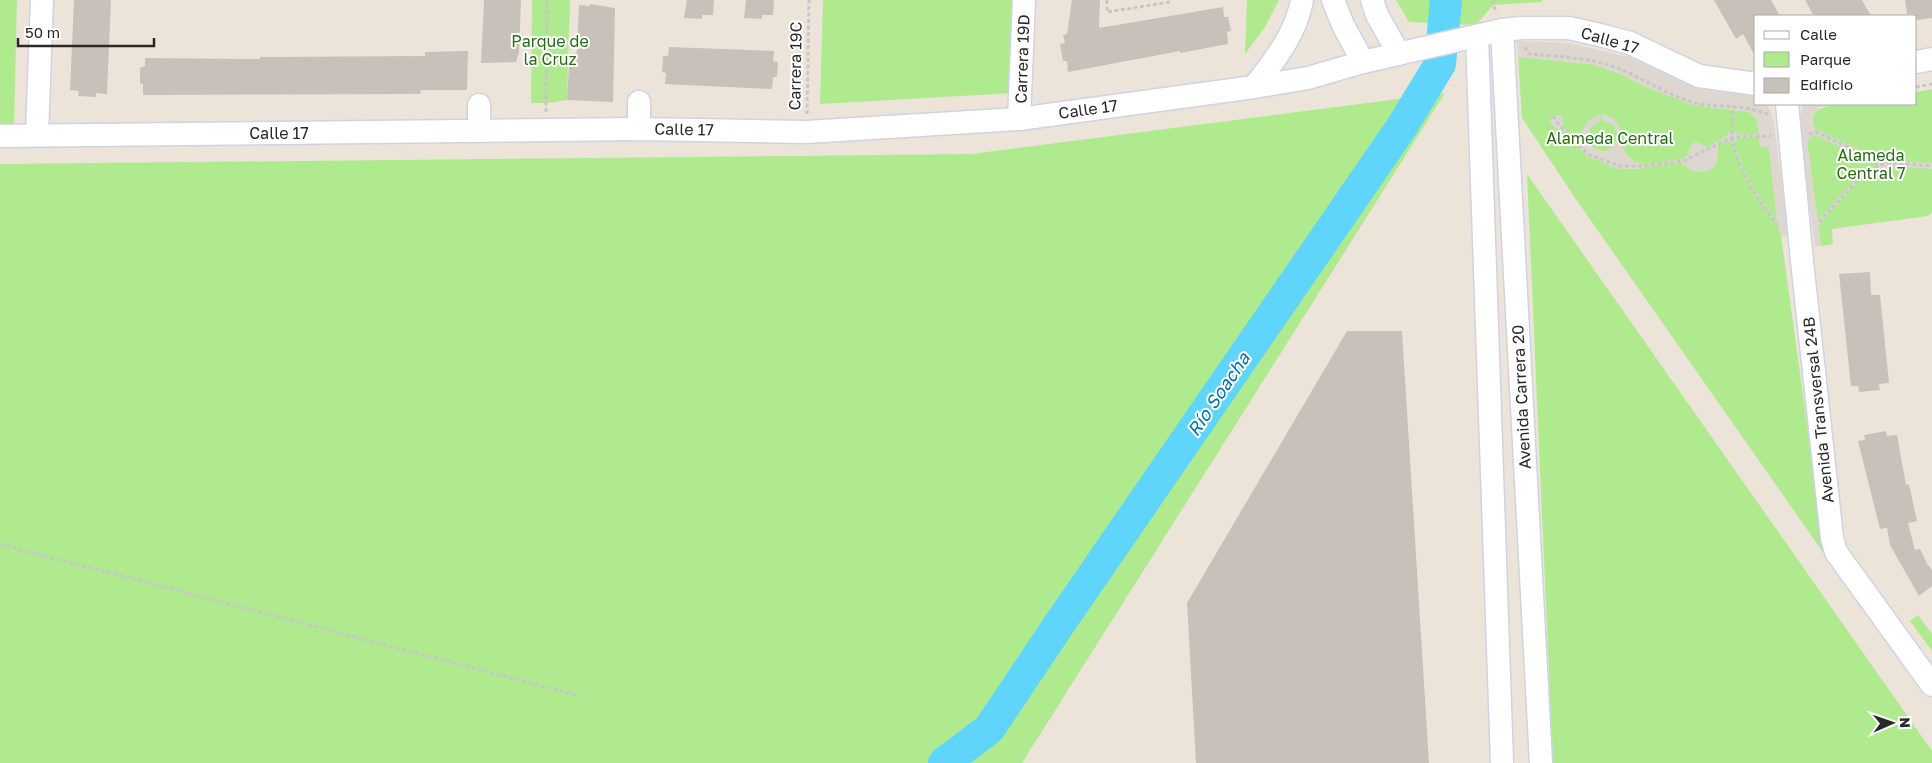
<svg xmlns="http://www.w3.org/2000/svg" width="1932" height="763" viewBox="0 0 1932 763" font-family="'Golos Text',sans-serif">
<style>
.green{fill:#b0ea8f}
.plaza{fill:#ddd7d0;fill-rule:evenodd}
.lines{fill:none;stroke-linecap:round;stroke-linejoin:round}
.river{stroke:#60d5fb;stroke-width:32}
.building{fill:#c8c1b9}
.minor-casing{stroke:#ced3e4;stroke-width:25}
.path{stroke:#c7c7c7;stroke-width:3;stroke-dasharray:4 2.5;stroke-linecap:butt}
.minor{stroke:#fff;stroke-width:22}
.labels{text-anchor:middle;dominant-baseline:central;stroke-width:4;stroke-linejoin:round;paint-order:stroke}
.street-label{font-size:16px;fill:#292929;stroke:#fff}
.park-label{font-size:16px;fill:#276d12;stroke:#fff}
.water-label{font-size:18px;font-style:italic;fill:#0070a6;stroke:#fff}
</style>
<rect width="100%" height="100%" fill="#ede4d9"/>
<g class="green">
<path d="M0,0h17l-3,126h-14z"/>
<path d="M532,0h38l-3,100 -20,3h-16z"/>
<path d="M823,0h208v92l-211,12z"/>
<path d="M1247,0h32l-14,27 -20,27z"/>
<path d="M1396,0h146v2l-49,3 -17,20 -67,-3z"/>
<path d="M1518,57l74,7 29,10 23,12 49,19 56,7 8,7 3,26 9,3 56,407 -252,-360 -51,-77z"/>
<path d="M1932,89v123l-4,4 -96,13 1,15 -12,2 -14,-105 9,-9c-2,-7 -6,-10 -2,-18 7,-16 84,-10 102,-10v-12z"/>
<path d="M1445,93l-423,670h-1022v-599l971,-10z"/>
<path d="M1527,174l405,577v12h-379z"/>
<path d="M1918,615l14,19v17l-22,-30z"/>
</g>
<g class="plaza">
<path d="M1517,41l52,2 60,14 64,29 63,8v10h11l6,13 16,119h-9l-1,-7 -33,-50 -14,-36 -6,-2 -8,4v14l-4,8 -9,5 -13,-1 -11,-9 -43,7h-19l-32,-13 -24,-25 -9,-4 -4,-5 3,-6 7,-1 3,4v8l8,8 5,2 4,-2 7,-13 9,-6 5,-1 -1,6 -10,7 -2,9 3,9 9,5h4l9,-5 5,-8 -1,-6 -5,-8 -9,-3 -2,-6h5l9,5 6,10 1,16 6,10 7,6 9,3 37,-6 8,-5 1,-7 4,-5h3l10,5 17,-9 7,-7 5,1 3,3 19,-1 -1,-15 -8,-7 -56,-7 -49,-19 -23,-12 -29,-10 -74,-7zM1759,137l1,9 9,2 8,75 -29,-44 -15,-36 6,-5z"/>
<path d="M1803,104h38l-21,3 -6,6 -3,9 4,7 65,31 7,-3 5,4 40,2v6l-40,-3 -6,4 -6,-2 -17,8 -45,49 3,21h-6l-15,-111 -1,-12zM1814,135l66,29 -18,9 -44,47 -11,-79z"/>
</g>
<g class="lines">
<path class="river" d="M944,763l45,-34 69,-103 343,-498 39,-64 6,-64"/>
</g>
<g class="building">
<path d="M74,0h37l-4,94 -11,-1v4l-18,-1 1,-5 -9,-1z"/>
<path d="M484,0h37l-2,52 -3,10 -35,1z"/>
<path d="M687,0h27l-1,15h-11v4l-18,-1z"/>
<path d="M746,0h28l-1,15h-11v4l-18,-1z"/>
<path d="M1072,0h28l-1,28 124,-21 1,10h4l3,14 -4,1 1,12 -48,9v-2l-112,21 -1,-11h-4l-3,-17 5,-1 -2,-8 4,-1z"/>
<path d="M1714,0h57l9,16h-24v42l-13,-24 -7,5z"/>
<path d="M1805,0h57l9,16h-57z"/>
<path d="M1905,0h27v18l-16,2v-4l-3,-2h-6z"/>
<path d="M590,4l25,4 -2,94 -46,-2 2,-35h7l3,-60 11,1z"/>
<path d="M669,47l105,4 -1,10 5,1 -1,15h-4l-1,12 -107,-5 1,-11 -4,-1 1,-16h5z"/>
<path d="M468,51l-1,39h-46l-1,4 -277,1v-11l-3,-1v-15l5,-2v-8l115,1v-2l165,-1v-4z"/>
<path d="M1870,272l1,23h9l9,88 -10,1 1,6 -21,2 -1,-6h-7l-12,-112z"/>
<path d="M1347,331h55l27,432h-233l-9,-160z"/>
<path d="M1886,431l1,5 10,-1 9,50 3,-1 8,37 -9,2 7,27 5,-1 7,15 5,6v16l-13,10 -29,-51 -3,-17 -7,1 -22,-88 7,-1 -1,-5z"/>
</g>
<g class="lines">
<defs>
<g id="minor">
<path d="M1333,0l10,25 20,37"/>
<path d="M1372,0l5,15 22,39"/>
<path d="M1502,30l39,733"/>
<path d="M1477,36l25,727"/>
<path d="M1916,62l16,-3"/>
<path d="M1254,87c20,-26 42,-53 48,-87"/>
<path d="M1787,104l15,157 30,277 4,14 96,133"/>
<path d="M479,105v26"/>
<path d="M1019,119l5,-119"/>
<path d="M639,129v-27"/>
<path d="M37,134l5,-134"/>
<path d="M0,136l639,-7 168,3 212,-13 235,-32 54,-9 55,-16 139,-32 20,-2h47l31,7 30,8 69,33 57,8"/>
</g>
</defs>
<use href="#minor" class="minor-casing"/>
<g class="path">
<path d="M1107,0v12l63,-10v-2"/>
<path d="M1492,0l4,13"/>
<path d="M1525,47l4,7c30,3 64,3 93,16 22,9 50,27 73,33 25,5 51,1 74,12"/>
<path d="M1916,87l16,-3"/>
<path d="M1733,111c0,10 -2,22 0,32 6,30 27,59 45,83"/>
<path d="M546,112l1,-112"/>
<path d="M807,114l2,-114"/>
<path d="M1553,116l7,10 28,28 32,12h24l39,-5 50,-24 38,-1"/>
<path d="M1809,134l7,-2 64,30 52,4"/>
<path d="M1819,222l44,-47 23,-13"/>
<path d="M0,544l580,152"/>
</g>
<use href="#minor" class="minor"/>
</g>
<g class="labels">
<g class="street-label">
<text transform="translate(1610 40) rotate(16)">Calle 17</text>
<text transform="translate(1022 59) rotate(-88)">Carrera 19D</text>
<text transform="translate(795 66) rotate(-89)">Carrera 19C</text>
<text transform="translate(1088 109) rotate(-8)">Calle 17</text>
<text transform="translate(684 129) rotate(1)">Calle 17</text>
<text x="279" y="133">Calle 17</text>
<text transform="translate(1521 397) rotate(-93)">Avenida Carrera 20</text>
<text transform="translate(1818 410) rotate(-96)">Avenida Transversal 24B</text>
</g>
<g class="park-label">
<text x="550" y="41">Parque de<tspan x="550" dy="18">la Cruz</tspan></text>
<text x="1610" y="138">Alameda Central</text>
<text x="1871" y="155">Alameda<tspan x="1871" dy="18">Central 7</tspan></text>
</g>
<g class="water-label">
<text transform="translate(1218 394) rotate(-56)">Río Soacha</text>
</g>
</g>
<rect x="1754" y="15" width="162" height="90" fill="#ffffff" stroke="#a9a9a9"/>
<rect x="1764" y="31" width="25" height="8" fill="#ffffff" stroke="#a9a9a9"/>
<text x="1800" y="40" font-size="15" fill="#292929">Calle</text>
<rect x="1764" y="52" width="25" height="15" fill="#b0ea8f" stroke="#a9a9a9"/>
<text x="1800" y="65" font-size="15" fill="#292929">Parque</text>
<rect x="1764" y="78" width="25" height="15" fill="#c8c1b9" stroke="#a9a9a9"/>
<text x="1800" y="90" font-size="15" fill="#292929">Edificio</text>
<g transform="translate(1892 723) rotate(88)" stroke="#ffffff" stroke-width="4" paint-order="stroke">
<path d="M0-4L9 19L0 12L-9 19Z" fill="#292929"/>
<text y="-8" font-size="14" font-weight="bold" text-anchor="middle" fill="#292929">N</text>
</g>
<path d="M18 38v8h136v-8" fill="none" stroke="#292929" stroke-width="2.5"/>
<text x="25" y="38" font-size="15" fill="#292929" stroke="#ffffff" stroke-width="4" paint-order="stroke">50 m</text>
</svg>
